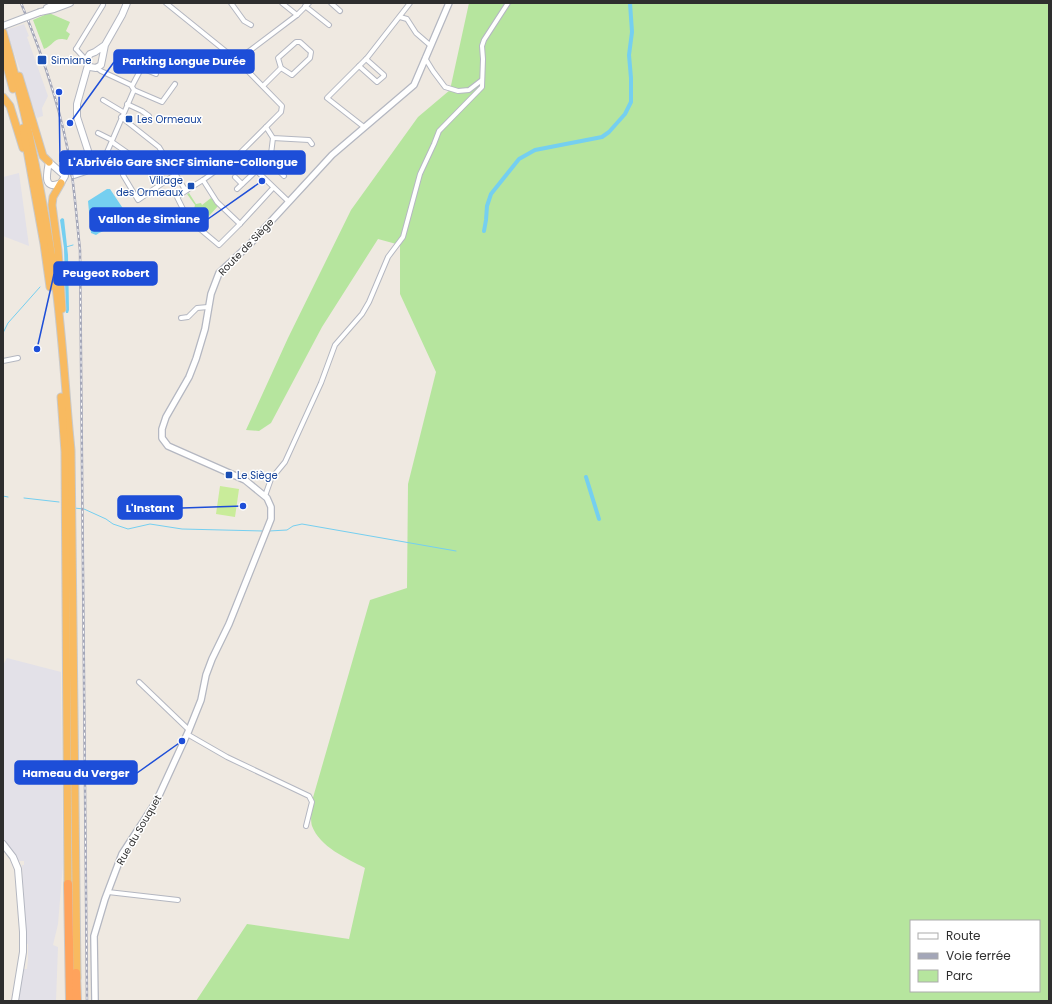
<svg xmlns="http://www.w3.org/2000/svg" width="1052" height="1004" viewBox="0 0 1052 1004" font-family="Poppins,sans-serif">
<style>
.industrial{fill:#e3e1e8}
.green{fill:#b6e59e;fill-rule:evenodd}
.pitch{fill:#c9ec9a}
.water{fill:#75cff0}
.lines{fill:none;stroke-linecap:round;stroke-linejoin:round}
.stream{stroke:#75cff0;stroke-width:1}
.canal{stroke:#75cff0;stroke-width:4}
.minor-casing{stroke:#b4b7c1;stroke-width:6}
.tertiary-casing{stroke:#b4b7c1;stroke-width:8}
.secondary-casing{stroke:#b4b7c1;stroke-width:8}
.trunk-casing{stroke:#c9c9c9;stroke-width:9}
.motorway-casing{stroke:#c9c9c9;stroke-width:10}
.minor{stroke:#fff;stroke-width:4}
.tertiary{stroke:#fff;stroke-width:5.5}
.secondary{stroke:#fff;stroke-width:6}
.trunk{stroke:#f8ba60;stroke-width:7}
.motorway{stroke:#ffa35c;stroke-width:8}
.rail-casing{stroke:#a3a6b8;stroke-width:2.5}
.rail{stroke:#fff;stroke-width:1;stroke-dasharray:3;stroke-linecap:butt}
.secondary-bridge-casing{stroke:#b4b7c1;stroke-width:8;stroke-linecap:butt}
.secondary-bridge{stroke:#fff;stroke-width:6}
.transit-dot{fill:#1a4fb4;stroke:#fff;stroke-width:1.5}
.labels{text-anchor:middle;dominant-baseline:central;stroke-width:3;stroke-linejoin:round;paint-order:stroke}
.transit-label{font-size:10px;fill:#164399;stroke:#fff;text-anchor:start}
.street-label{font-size:10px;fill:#2e2e2e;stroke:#fff}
.leader{fill:none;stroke:#1d4ed8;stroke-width:1.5}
.callout-dot{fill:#1d4ed8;stroke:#fff;stroke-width:1.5}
.callout{fill:#1d4ed8;stroke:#1d4ed8;stroke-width:1.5}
.callout-label{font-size:11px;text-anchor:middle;font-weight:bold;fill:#fff}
</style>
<rect width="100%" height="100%" fill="#efe9e1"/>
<g class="industrial">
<path d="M24,24l5,12 -2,1 21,59 -6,12 1,8 -6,2 -31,-88z"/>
<path d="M19,173l10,73 -26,-10v-59z"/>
<path d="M7,658l54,14 2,192 -5,60 -5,21 5,2 -2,54h-38l6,-32h3l1,-10v-15l-3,-1 -2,-42 1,-1 -2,-35h2v-4h-6l-15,-20v-176z"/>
</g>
<g class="green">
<path d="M469,3h580v998h-853l51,-77 102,15 16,-71c-19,-10 -45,-21 -53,-42 -2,-7 0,-18 0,-25l58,-201 37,-12 1,-104 28,-112 -36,-78v-49l-22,-6 -56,88 -51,96 -12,8 -13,-1 42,-92 63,-128 67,-93 32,-27zM911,921h128v70h-128z"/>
<path d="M49,13l21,9 -4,9 4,3 -3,6c-13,-4 -13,5 -23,9l-11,-29z"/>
<path d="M189,193l7,11 5,-1 1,2 9,-7 7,8 -9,10 -4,-3 -7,8 -11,-10 7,-2 1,-4 -8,-11z"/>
</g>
<path class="pitch" d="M220,486l19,3 -4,28 -19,-3z"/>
<g class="water">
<path d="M107,189h3l16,24v6l-2,3 -25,11 -3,2 -5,-2 -3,-32z"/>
<path d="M62,218l2,1 4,36 1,55 -1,3h-2l-2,-65 -4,-28z"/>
</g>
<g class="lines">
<g class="stream">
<path d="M66,247l7,-2"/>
<path d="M3,333l5,-10 32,-36"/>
<path d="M3,496l5,1"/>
<path d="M24,498l35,4"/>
<path d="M74,508l10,1 22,10 7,5 15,5 22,-5 32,5 81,2"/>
<path d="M269,531l18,-1 6,-4 9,-2 154,27"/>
</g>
<g class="canal">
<path d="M484,231l2,-11 1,-14 4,-12 28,-35 16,-9 67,-13 7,-5 16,-18 6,-12v-24l-2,-23 3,-23 -2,-29"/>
<path d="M586,477l13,42"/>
</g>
<defs>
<g id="minor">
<path d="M166,3l73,59 43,44 -1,6 -42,42 49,47"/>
<path d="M231,3l13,18 7,4"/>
<path d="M282,3l15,12"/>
<path d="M331,3l9,8"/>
<path d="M305,6l24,19"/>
<path d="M400,17l7,2 9,14 15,13"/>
<path d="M296,42h4l11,10 -1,6 -18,17 -11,-7 -3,-10z"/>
<path d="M76,49l27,-44"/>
<path d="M76,49l10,11"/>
<path d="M425,58l8,13 12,16 13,4 11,-1 13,-10"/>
<path d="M239,62l5,-7 53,-40 12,-12"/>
<path d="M359,66l18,16 7,-6v-1l-18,-16"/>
<path d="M97,68l4,3 30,14 3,5 -33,76"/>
<path d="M132,86l9,-17h3l12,5"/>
<path d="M263,86l18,-18"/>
<path d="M134,90l28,12 13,-18"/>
<path d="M103,100l20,12"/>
<path d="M127,104l15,7 7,5"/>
<path d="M121,117l38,30 25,41 3,2"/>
<path d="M266,127l7,11 36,2 3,4"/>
<path d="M364,127l-37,-29 40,-40 43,-55"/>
<path d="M98,133l14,7"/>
<path d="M273,138l-3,24 14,14"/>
<path d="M112,142l20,14 -9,19 15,25 38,-26"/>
<path d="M239,154l-36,26 -16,10 -10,7 11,22 31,26 21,-21"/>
<path d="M235,177l7,7"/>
<path d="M203,180l14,22 23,22 33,-36"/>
<path d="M237,189l19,-18"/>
<path d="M181,318l7,-1 9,-9 11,-1"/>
<path d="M3,361l15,-3"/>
<path d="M265,496l6,-17 14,-17 10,-22 26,-57 14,-38 27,-31 7,-12 19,-45 15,-20 17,-63 14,-30 5,-13 43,-44 1,-28 -1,-13 2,-6 24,-37"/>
<path d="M139,682l50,48"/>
<path d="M187,734l40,23 82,39 3,6 -6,24"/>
<path d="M108,892l70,8"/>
</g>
<path id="tertiary" d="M95,1001l-1,-65 11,-37 17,-45 34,-52 33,-72 12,-30 5,-25 6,-16 17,-35 42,-105v-12l-4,-9 -22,-18 -77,-34 -6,-8v-9l4,-12 23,-40 7,-18 9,-30 6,-35 8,-21 31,-29 82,-89 82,-70 35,-82"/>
<g id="secondary">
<path d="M47,8l11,-5"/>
<path d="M40,12l14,-3 16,-6"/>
<path d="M105,45l-10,7 -5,2 -4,6 4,7 6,1 5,-3 4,-20 17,-30 5,-12"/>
<path d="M49,162l16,14 -4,7c-19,8 -14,-10 -12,-21z"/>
<path d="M74,175l12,-4 5,-11 -14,-43v-13l11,-39"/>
<path d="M3,844l10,13 5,12 5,63v20l-8,49"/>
</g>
<g id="trunk">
<path d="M3,32c22,74 37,150 49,226 9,56 12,114 17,171l2,21 6,528"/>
<path d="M3,52l10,37"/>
<path d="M19,76l24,80 6,6"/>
<path d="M3,97l7,9 13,42"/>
<path d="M23,128l21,116 6,43"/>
<path d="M61,183l-8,14 -1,8 6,45 4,59"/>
<path d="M61,397l4,55 3,437"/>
</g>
<g id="motorway">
<path d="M68,884l2,117"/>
<path d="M76,973l1,28"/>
</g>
</defs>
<use href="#minor" class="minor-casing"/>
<use href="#tertiary" class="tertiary-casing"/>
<use href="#secondary" class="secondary-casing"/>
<use href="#trunk" class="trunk-casing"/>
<use href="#motorway" class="motorway-casing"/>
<use href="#minor" class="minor"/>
<use href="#tertiary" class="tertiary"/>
<use href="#secondary" class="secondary"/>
<use href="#trunk" class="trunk"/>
<use href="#motorway" class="motorway"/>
<defs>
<path id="rail" d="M21,3c22,53 41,108 50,165 4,27 6,55 9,82l7,751"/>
</defs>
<use href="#rail" class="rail-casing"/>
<use href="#rail" class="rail"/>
<defs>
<path id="secondary-bridge" d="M3,26l37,-14"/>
</defs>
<use href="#secondary-bridge" class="secondary-bridge-casing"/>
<use href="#secondary-bridge" class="secondary-bridge"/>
</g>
<g class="transit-dot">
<rect x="37" y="55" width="10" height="10" rx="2"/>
<rect x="125" y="115" width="8" height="8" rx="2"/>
<rect x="187" y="182" width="8" height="8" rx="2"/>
<rect x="225" y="471" width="8" height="8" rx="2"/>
</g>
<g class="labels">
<g class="transit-label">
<text x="51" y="60">Simiane</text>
<text x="137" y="119">Les Ormeaux</text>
<text x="183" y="180" text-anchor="end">Village<tspan x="183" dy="12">des Ormeaux</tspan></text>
<text x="237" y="475">Le Siège</text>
</g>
<g class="street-label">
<text transform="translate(246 247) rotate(-46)">Route de Siège</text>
<text transform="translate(139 830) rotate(-60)">Rue du Souquet</text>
</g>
</g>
<path class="leader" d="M70 123L114 62M59 92L60 162M262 181L208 219M37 349L54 274M243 506L182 508M182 741L137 773"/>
<g class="callout-dot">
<circle cx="70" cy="123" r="4"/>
<circle cx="59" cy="92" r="4"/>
<circle cx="262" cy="181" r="4"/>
<circle cx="37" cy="349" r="4"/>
<circle cx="243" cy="506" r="4"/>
<circle cx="182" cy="741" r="4"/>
</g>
<g class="callout">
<rect x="114" y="50" width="140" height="23" rx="4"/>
<rect x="60" y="151" width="245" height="23" rx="4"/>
<rect x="90" y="208" width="118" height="23" rx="4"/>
<rect x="54" y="262" width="103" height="23" rx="4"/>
<rect x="118" y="496" width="64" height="23" rx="4"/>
<rect x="15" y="761" width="122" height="23" rx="4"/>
</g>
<g class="callout-label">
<text x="184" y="65">Parking Longue Durée</text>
<text x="183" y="166">L'Abrivélo Gare SNCF Simiane-Collongue</text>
<text x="149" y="223">Vallon de Simiane</text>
<text x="106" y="277">Peugeot Robert</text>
<text x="150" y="512">L'Instant</text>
<text x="76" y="777">Hameau du Verger</text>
</g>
<rect width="1052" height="1004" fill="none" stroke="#2e2e2e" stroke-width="8"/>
<rect x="910" y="920" width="130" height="72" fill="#ffffff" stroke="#ababab"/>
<rect x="918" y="933" width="20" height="6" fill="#ffffff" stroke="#ababab"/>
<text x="946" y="940" font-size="12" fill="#2e2e2e">Route</text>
<rect x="918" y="953" width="20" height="6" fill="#a3a6b8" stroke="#ababab"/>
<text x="946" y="960" font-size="12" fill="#2e2e2e">Voie ferrée</text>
<rect x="918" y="970" width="20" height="12" fill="#b6e59e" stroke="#ababab"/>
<text x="946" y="980" font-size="12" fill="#2e2e2e">Parc</text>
</svg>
